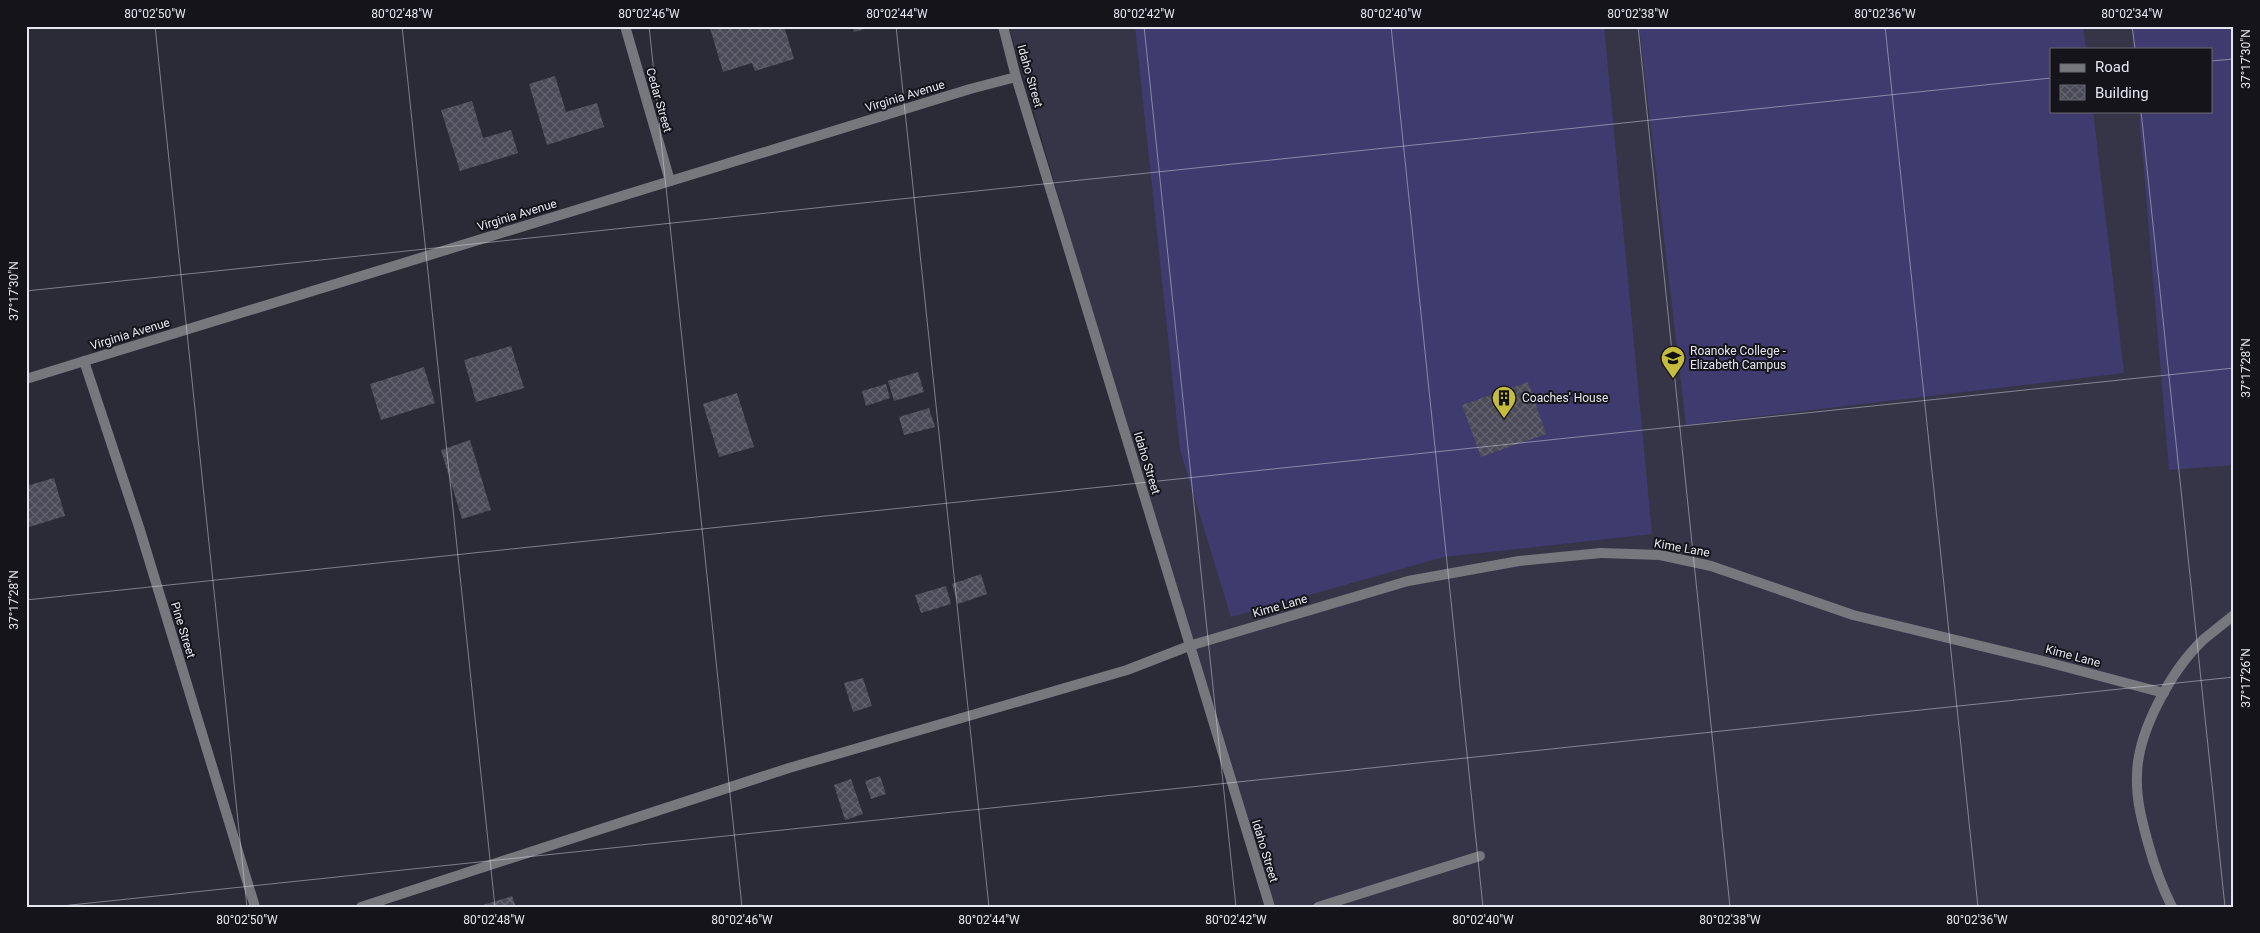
<svg xmlns="http://www.w3.org/2000/svg" width="2260" height="933" viewBox="0 0 2260 933" font-family="Roboto,sans-serif">
<style>
.built{fill:#353547;fill-rule:evenodd}
.garden{fill:#3f3b6e}
.building{fill:url(#building-cross-hatch)}
.lines{fill:none;stroke-linecap:round;stroke-linejoin:round}
.service{stroke:#77777e;stroke-width:10}
.minor{stroke:#77777e;stroke-width:10}
.ticks{fill:none;stroke:#e5e6ef;stroke-width:1;stroke-opacity:0.45}
.labels{text-anchor:middle;dominant-baseline:central;stroke-width:4;stroke-linejoin:round;paint-order:stroke}
.street-label{font-size:12px;fill:#e5e6ef;stroke:#14141a}
.poi-label{font-size:12px;fill:#e5e6ef;stroke:#14141a;text-anchor:start}
.neatline{fill:none;stroke:#e5e6ef;stroke-width:2}
.ticks-label{font-size:12px;text-anchor:middle;fill:#e5e6ef}
</style>
<defs>
<pattern id="building-cross-hatch" width="8" height="8" patternUnits="userSpaceOnUse" patternTransform="scale(1.25)"><rect width="8" height="8" fill="#4a4a58"/><path d="M0 0l8 8M0 8l8-8" fill="none" stroke="#646470"/></pattern>
</defs>
<rect width="100%" height="100%" fill="#2b2b38"/>
<path class="built" d="M1009,26h1225v881h-964l-81,-261zM2051,49h160v62h-160z"/>
<g class="garden">
<path d="M1135,26h469l48,508 -208,23 -213,60 -51,-167z"/>
<path d="M1639,26h444l3,23h-35v62h42l31,262 -438,52z"/>
<path d="M2132,26h102v439l-65,5 -30,-359h72v-62h-77z"/>
</g>
<g class="building">
<path d="M716,26h68l10,33 -39,12 -3,-8 -29,9 -13,-44z"/>
<path d="M852,26h20v1l-18,5z"/>
<path d="M555,76l11,36 31,-9 7,24 -57,18 -18,-61z"/>
<path d="M472,101l11,37 28,-8 7,23 -58,18 -19,-61z"/>
<path d="M511,346l13,42 -48,14 -12,-42z"/>
<path d="M424,367l11,36 -54,17 -11,-36z"/>
<path d="M918,372l6,20 -30,9 -6,-20z"/>
<path d="M1528,382l18,52 -65,23 -19,-52z"/>
<path d="M886,384l4,14 -24,8 -4,-15z"/>
<path d="M737,393l17,54 -35,10 -16,-53z"/>
<path d="M929,408l6,19 -31,8 -5,-18z"/>
<path d="M470,440l21,70 -29,9 -21,-69z"/>
<path d="M54,478l11,38 -39,12v-42z"/>
<path d="M981,574l6,20 -29,10 -6,-20z"/>
<path d="M946,586l5,18 -30,9 -6,-18z"/>
<path d="M863,678l9,28 -19,6 -9,-29z"/>
<path d="M880,776l6,18 -15,5 -6,-18z"/>
<path d="M851,779l12,35 -18,6 -11,-35z"/>
<path d="M512,896l4,11h-36v-1z"/>
</g>
<g class="lines">
<g class="service">
<path d="M1601,553l59,2 51,11 142,49 190,46 121,32"/>
<path d="M361,907l428,-139 338,-98 62,-24"/>
</g>
<g class="minor">
<path d="M625,26l45,155"/>
<path d="M1003,26l13,51 254,830"/>
<path d="M84,361l55,166 116,380"/>
<path d="M26,379l944,-290 46,-12"/>
<path d="M1189,646l219,-65 111,-20 82,-8"/>
<path d="M1318,907l162,-51"/>
<path d="M2172,907c-10,-20 -18,-42 -24,-64 -6,-22 -12,-44 -11,-67 0,-44 35,-107 67,-137 10,-8 20,-16 30,-24"/>
</g>
</g>
<path class="ticks" d="M155,26l92,881M402,26l93,881M649,26l93,881M896,26l93,881M1144,26l92,881M1391,26l92,881M1638,26l92,881M1885,26l93,881M2132,26l3,23M2211,61l23,-2M2141,111l84,796M26,291l2025,-213M26,600l2208,-232M52,907l2182,-230"/>
<defs>
<symbol id="university-pin" viewBox="-11 -11 22 30"><path d="M0 17L-7.5 6A9.5 9.5 0 1 1 7.5 6Z" fill="#c5bc3d" stroke="#14141a"/><path d="M0-5L7-2L0 1L-7-2ZM-4 1L0 2.5L4 1V4Q0 6-4 4Z" fill="#111"/></symbol>
<symbol id="building-pin" viewBox="-11 -11 22 30"><path d="M0 17L-7.5 6A9.5 9.5 0 1 1 7.5 6Z" fill="#c5bc3d" stroke="#14141a"/><path d="M-4-6H4V6H1V3H-1V6H-4ZM-2.5-4.3h1.7v1.8h-1.7ZM.8-4.3h1.7v1.8H.8ZM-2.5-1h1.7V.8h-1.7ZM.8-1h1.7V.8H.8Z" fill="#111"/></symbol>
</defs>
<g fill-rule="evenodd">
<use href="#university-pin" x="1659" y="344" width="28" height="38"/>
<use href="#building-pin" x="1490" y="384" width="28" height="38"/>
</g>
<g class="labels">
<g class="street-label">
<text transform="translate(1030 76) rotate(74)">Idaho Street</text>
<text transform="translate(905 96) rotate(-17)">Virginia Avenue</text>
<text transform="translate(659 100) rotate(74)">Cedar Street</text>
<text transform="translate(517 215) rotate(-17)">Virginia Avenue</text>
<text transform="translate(130 334) rotate(-17)">Virginia Avenue</text>
<text transform="translate(1147 463) rotate(73)">Idaho Street</text>
<text transform="translate(1682 548) rotate(10)">Kime Lane</text>
<text transform="translate(1280 606) rotate(-16)">Kime Lane</text>
<text transform="translate(183 630) rotate(73)">Pine Street</text>
<text transform="translate(2073 656) rotate(15)">Kime Lane</text>
<text transform="translate(1265 851) rotate(73)">Idaho Street</text>
</g>
<g class="poi-label">
<text x="1690" y="351">Roanoke College -<tspan x="1690" dy="14">Elizabeth Campus</tspan></text>
<text x="1522" y="398">Coaches' House</text>
</g>
</g>
<rect width="2260" height="933" fill="none" stroke="#14141a" stroke-width="55"/>
<rect x="2050" y="48" width="162" height="65" fill="#14141a" stroke="#68686f"/>
<rect x="2060" y="64" width="25" height="8" fill="#77777e" stroke="#68686f"/>
<text x="2095" y="72" font-size="15" fill="#e5e6ef">Road</text>
<rect x="2060" y="85" width="25" height="15" fill="url(#building-cross-hatch)" stroke="#68686f"/>
<text x="2095" y="98" font-size="15" fill="#e5e6ef">Building</text>
<rect x="28" y="28" width="2204" height="878" class="neatline"/>
<g class="ticks-label">
<text x="155" y="18">80°02'50"W</text>
<text x="402" y="18">80°02'48"W</text>
<text x="649" y="18">80°02'46"W</text>
<text x="897" y="18">80°02'44"W</text>
<text x="1144" y="18">80°02'42"W</text>
<text x="1391" y="18">80°02'40"W</text>
<text x="1638" y="18">80°02'38"W</text>
<text x="1885" y="18">80°02'36"W</text>
<text x="2132" y="18">80°02'34"W</text>
<text transform="translate(2246 59) rotate(-90)" y="4">37°17'30"N</text>
<text transform="translate(14 291) rotate(-90)" y="4">37°17'30"N</text>
<text transform="translate(2246 368) rotate(-90)" y="4">37°17'28"N</text>
<text transform="translate(14 600) rotate(-90)" y="4">37°17'28"N</text>
<text transform="translate(2246 678) rotate(-90)" y="4">37°17'26"N</text>
<text x="247" y="924">80°02'50"W</text>
<text x="494" y="924">80°02'48"W</text>
<text x="742" y="924">80°02'46"W</text>
<text x="989" y="924">80°02'44"W</text>
<text x="1236" y="924">80°02'42"W</text>
<text x="1483" y="924">80°02'40"W</text>
<text x="1730" y="924">80°02'38"W</text>
<text x="1977" y="924">80°02'36"W</text>
</g>
</svg>
